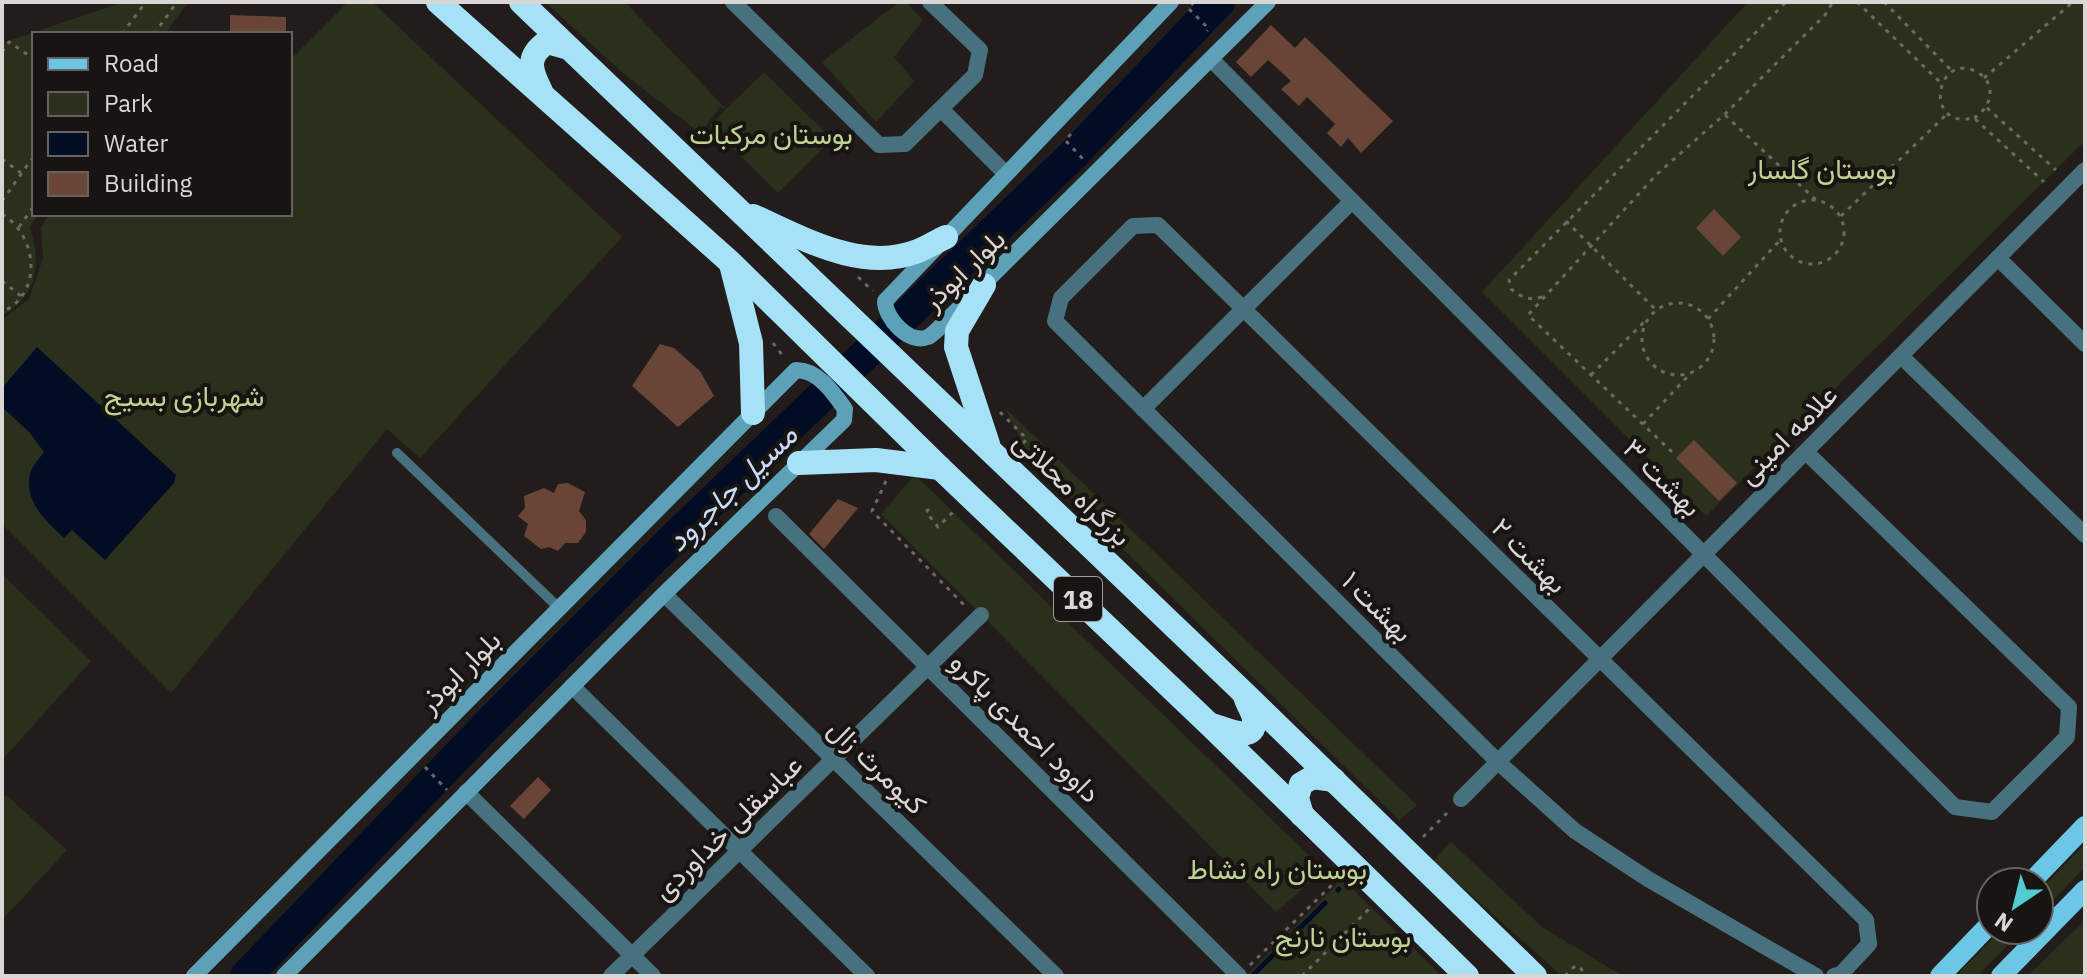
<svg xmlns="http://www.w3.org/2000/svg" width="2087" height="978" viewBox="0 0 2087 978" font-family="'IBM Plex Sans',Vazirmatn,sans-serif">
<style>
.green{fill:#2b301d}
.water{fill:#020c25}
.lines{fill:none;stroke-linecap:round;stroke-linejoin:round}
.stream{stroke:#020c25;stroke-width:5}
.river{stroke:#020c25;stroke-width:32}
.building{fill:#684536}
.path{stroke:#6c6866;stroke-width:3;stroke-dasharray:4 6;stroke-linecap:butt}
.lane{stroke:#487180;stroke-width:10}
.street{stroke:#487180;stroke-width:16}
.secondary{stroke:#5ca1b8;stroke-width:16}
.primary{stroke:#6bc7e5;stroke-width:20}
.highway{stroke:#a5e2f8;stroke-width:24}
.labels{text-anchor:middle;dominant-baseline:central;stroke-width:8;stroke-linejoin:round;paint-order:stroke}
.shield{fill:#181411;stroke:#9f9c9a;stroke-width:2}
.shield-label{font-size:26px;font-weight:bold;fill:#d9d6d4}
.park-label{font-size:28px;fill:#bfd193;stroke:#181411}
.street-label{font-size:28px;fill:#d9d6d4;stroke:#181411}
.water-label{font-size:30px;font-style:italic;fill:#c8dbfc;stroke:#181411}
</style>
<rect width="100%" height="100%" fill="#221d1a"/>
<g class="green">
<path d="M123,2h65l-23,32h-131v180h4l-8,13c11,39 9,66 -28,89v-273z"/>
<path d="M348,2h24l250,235 -202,221 -33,-29 -216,264 -169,-169v-204l27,-21 14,-41 -2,-31 9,-13h240v-154z"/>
<path d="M545,2h80l101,107 38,-37 68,67 -54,54 -68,-67 16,-17 -6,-2 -15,20 -9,3 -73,-57z"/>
<path d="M899,2h7l17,18 -29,37 20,24 -38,41 -54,-60z"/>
<path d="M1748,2h337v139l-379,375 -224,-224z"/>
<path d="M1005,408l412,397 -18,15 -370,-363z"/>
<path d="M915,475l409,395 -48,42 -395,-398z"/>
<path d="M2,574l89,87 -89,99z"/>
<path d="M6,795l61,55 -65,70v-121z"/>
<path d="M1451,842l91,85 81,49h-61l-129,-115z"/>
<path d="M2085,844v23l-46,47v-23z"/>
<path d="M1342,879l100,97h-196z"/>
<path d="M2085,920v56h-57z"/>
<path d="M2001,930h22l-46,46h-21z"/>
</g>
<path class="water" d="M37,347l139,128 -2,8 -69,77 -33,-30 -8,8c-18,-17 -40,-36 -34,-64 2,-8 9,-15 14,-22l-15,-20 -27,-25v-19z"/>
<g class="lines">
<g class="stream">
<path d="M1338,890l1,-1"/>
<path d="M1252,976l73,-73"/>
</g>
<path class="river" d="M246,976l245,-255 187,-187 394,-378 147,-154"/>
</g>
<g class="building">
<path d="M230,15l56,2v17l-56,-1z"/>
<path d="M1271,25l24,23 10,-11 88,84 -32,32 -13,-15 -7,9 -14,-14 8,-9 -28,-27 -8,9 -18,-17 10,-8 -23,-21 -17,17 -15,-15z"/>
<path d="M1714,209l27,28 -18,19 -27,-28z"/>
<path d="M660,344l14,4 26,23 14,25 -36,31 -46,-41z"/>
<path d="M1694,440l43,43 -18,18 -43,-43z"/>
<path d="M568,483l17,9 -6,19 7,9v12l-8,11h-13l-7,8 -9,-4 -8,2 -17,-13 4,-12 -10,-8 7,-8 -1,-12 20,-8 10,5 4,-9z"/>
<path d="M838,499l20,9 -34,41 -15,-15z"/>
<path d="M538,777l13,13 -27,29 -14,-13z"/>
</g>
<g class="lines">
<g class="path">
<path d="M1194,2l-6,6 21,21 -2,2"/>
<path d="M1857,2l85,82"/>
<path d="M1884,2l69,70"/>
<path d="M122,34l23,-31"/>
<path d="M154,34l23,-32"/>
<path d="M2,52l7,-10 25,17"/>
<path d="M1984,78l89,-76"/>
<path d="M1987,108l69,62"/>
<path d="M1725,115l91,85"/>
<path d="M1974,118c17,-10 24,-34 3,-46 -41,-22 -55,58 -3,46l70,64"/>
<path d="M1071,134l-6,6 19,20"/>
<path d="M2,159l19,14"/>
<circle cx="1812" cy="232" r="32"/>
<path d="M2,201l32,-45"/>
<path d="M2,214c35,21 42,79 0,98"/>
<path d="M1841,216l107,-103"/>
<path d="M1566,221l90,89"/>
<path d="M19,227l15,-21"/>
<path d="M858,277l15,14"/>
<path d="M2,281l19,15"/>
<path d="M1542,297c-13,4 -21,0 -31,-8l-2,-9 277,-278"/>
<circle cx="1678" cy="339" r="36"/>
<path d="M1708,319l73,-80"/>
<path d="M773,343l10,13"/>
<path d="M1591,375l54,-54"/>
<path d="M1000,412l27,27 -9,10"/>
<path d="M1643,424l46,-49"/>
<path d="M1672,452l-144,-137 129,-141 68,-60 100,-99 8,-13"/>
<path d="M886,481l-14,30 95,97"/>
<path d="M929,509l-3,3 12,15 17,-17"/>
<path d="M425,767l22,23"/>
<path d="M1423,837l27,-27"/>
<path d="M1250,965l89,-87"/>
<path d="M1302,976l68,-68"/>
<path d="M1565,976l10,-10 5,1 3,5 -2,4"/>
</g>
<path class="lane" d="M397,453l162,155"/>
<g class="street">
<path d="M733,2l146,143 26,-1 70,-69 5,-25 -50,-48"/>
<path d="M1212,60l743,747 37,5 75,-75 2,-30 -263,-255"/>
<path d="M941,109l65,65"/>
<path d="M1998,258l87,86"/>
<path d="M1901,356l184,179"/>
<path d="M1143,409l209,-208"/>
<path d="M776,516l463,460"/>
<path d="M664,594l392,382"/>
<path d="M572,686l295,290"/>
<path d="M466,792l187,184"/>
<path d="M1461,799l624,-629"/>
<path d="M611,976l370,-361"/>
<path d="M1816,976l-168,-97 -73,-48 -77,-69 -443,-441 6,-23 72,-72 25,-1 708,695 3,24 -28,30 -7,2"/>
</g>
<g class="secondary">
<path d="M1171,2l-286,299c0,17 24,44 43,36 2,-1 9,-7 11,-9l329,-326"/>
<path d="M194,976l602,-606c22,0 37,22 49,39l-1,11 -180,174 -380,382"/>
</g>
<g class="primary">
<path d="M2031,882l54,-56"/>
<path d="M1940,976l51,-53"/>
<path d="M2001,976l84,-86"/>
</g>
<g class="highway">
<path d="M438,2l292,260 210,206 270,257 257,251"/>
<path d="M521,2l724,692 290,282"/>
<path d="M541,91c-10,-20 -16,-34 6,-49l18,5"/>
<path d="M753,216c50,22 109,57 165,35 10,-4 19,-10 28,-14"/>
<path d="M731,264l20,79 2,70"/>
<path d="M984,285l-27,46 -1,16 32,97"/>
<path d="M799,463l77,-3 64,8"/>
<path d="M1212,725c11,3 45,20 42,-5 0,-7 -7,-16 -9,-24"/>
<path d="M1302,815l-5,-17 4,-14 12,-7 21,3"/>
</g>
</g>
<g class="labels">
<rect class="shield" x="1054" y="577" width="48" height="44" rx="6"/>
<g class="shield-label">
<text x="1078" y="599">18</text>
</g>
<g class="park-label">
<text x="771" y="133">بوستان مرکبات</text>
<text x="1822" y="168">بوستان گلسار</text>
<text x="184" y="395">شهربازی بسیج</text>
<text x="1277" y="868">بوستان راه نشاط</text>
<text x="1343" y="936">بوستان نارنج</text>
</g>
<g class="street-label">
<text transform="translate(963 269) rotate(-44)">بلوار ابوذر</text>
<text transform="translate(1787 434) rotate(-45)">علامه امینی</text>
<text transform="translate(1663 477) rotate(45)">بهشت ۳</text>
<text transform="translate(1073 488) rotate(44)">بزرگراه محلاتی</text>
<text transform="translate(1530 555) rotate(45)">بهشت ۲</text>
<text transform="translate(1378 606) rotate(45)">بهشت ۱</text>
<text transform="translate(459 671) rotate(-45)">بلوار ابوذر</text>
<text transform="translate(1026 727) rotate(45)">داوود احمدی پاکرو</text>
<text transform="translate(878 766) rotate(44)">کیومرث زال</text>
<text transform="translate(727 827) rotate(-44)">عباسقلی خداوردی</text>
</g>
<g class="water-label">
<text transform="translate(731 487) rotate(-44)">مسیل جاجرود</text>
</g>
</g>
<rect width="2087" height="978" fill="none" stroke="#d9d6d4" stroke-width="8"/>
<rect x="32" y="32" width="260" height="184" fill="#181411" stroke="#65625f" stroke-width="2"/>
<rect x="48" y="58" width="40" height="12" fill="#6bc7e5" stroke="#65625f" stroke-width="2"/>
<text x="104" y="72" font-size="24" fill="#d9d6d4">Road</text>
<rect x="48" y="92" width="40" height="24" fill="#2b301d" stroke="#65625f" stroke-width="2"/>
<text x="104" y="112" font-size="24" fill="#d9d6d4">Park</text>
<rect x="48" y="132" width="40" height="24" fill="#020c25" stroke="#65625f" stroke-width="2"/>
<text x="104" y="152" font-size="24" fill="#d9d6d4">Water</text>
<rect x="48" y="172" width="40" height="24" fill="#684536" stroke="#65625f" stroke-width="2"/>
<text x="104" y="192" font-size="24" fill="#d9d6d4">Building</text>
<g transform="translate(2015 906) rotate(215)"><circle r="38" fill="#181411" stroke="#65625f" stroke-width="2"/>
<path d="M0-6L14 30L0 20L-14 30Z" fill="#52ccd0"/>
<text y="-12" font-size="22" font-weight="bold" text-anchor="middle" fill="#d9d6d4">N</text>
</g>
</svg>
